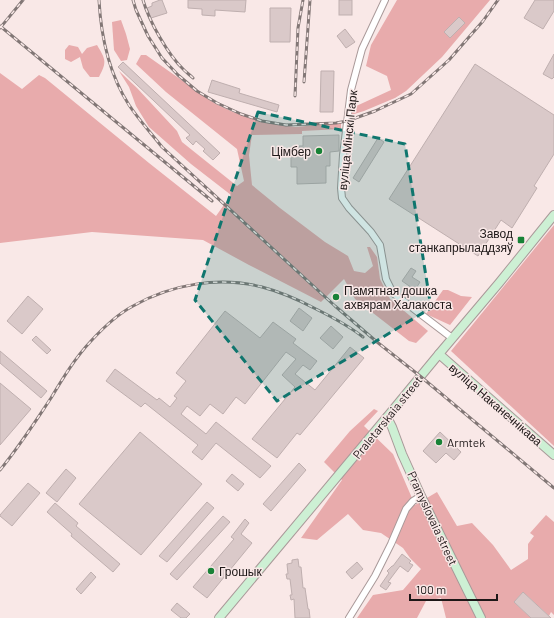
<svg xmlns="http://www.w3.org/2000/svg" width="554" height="618" viewBox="0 0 554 618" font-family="Barlow,sans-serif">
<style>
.green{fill:#e8abac}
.building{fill:#dac9c9;stroke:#bfafaf}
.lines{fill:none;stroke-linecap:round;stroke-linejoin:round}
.minor-casing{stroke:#a99999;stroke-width:8}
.secondary-casing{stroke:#a99999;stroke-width:10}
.minor{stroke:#fff;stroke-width:6}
.secondary{stroke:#cdf0d4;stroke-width:8}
.rail-casing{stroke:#827776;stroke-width:3}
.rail{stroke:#f9e8e7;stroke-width:1.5;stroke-dasharray:4.5;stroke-linecap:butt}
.marked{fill:#0f766e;fill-opacity:0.2;stroke:#0f766e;stroke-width:3;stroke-dasharray:8 5;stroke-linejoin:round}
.poi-dot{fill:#188237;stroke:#f9e8e7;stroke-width:1.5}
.labels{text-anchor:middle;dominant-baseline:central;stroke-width:3;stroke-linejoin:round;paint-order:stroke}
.street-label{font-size:12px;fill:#1d1717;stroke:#f9e8e7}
.poi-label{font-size:12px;fill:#1d1717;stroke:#f9e8e7;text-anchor:start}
</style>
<rect width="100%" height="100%" fill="#f9e8e7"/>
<g class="green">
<path d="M397,0h93l-48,57 -36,34 -11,7 -31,13 -13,4 1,-7 39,-18 -4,-14 -21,-10 5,-21z"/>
<path d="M121,20l5,14 4,15 -3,11 -6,1 -7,-11 -2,-28z"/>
<path d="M69,45l9,2 4,7 5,-6 10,-3c9,15 10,17 2,32h-9l-7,-9 -3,-11 -9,5 -6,-3v-9z"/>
<path d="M141,55h5l68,48 19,9 32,10 30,5 46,-4v6l-39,2v3l-50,1 -3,20 3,30 28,23 45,34 23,14 6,15 11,2 8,-7 -6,-19h3l7,10 3,22 10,20 38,32 -12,12 -7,-2 -54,-42 -11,-20 -23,23 -72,-37 -46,-25 -111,-8 -92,11v-170l22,16 17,-14 6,3 104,85 67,53 15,-21 -40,-31 -42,-37 -13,-21 -7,-19 -10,-16 18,17 40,43 5,11 55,44 7,-5 -7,-32 -71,-57 -30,-28z"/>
<path d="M554,225v221l-103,-95z"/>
<path d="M443,290h5l13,6 11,1 -22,28 -24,-11z"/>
<path d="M374,409l4,2 -14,15 29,28 22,51 22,-13 20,34 15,-3 21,22 18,25 17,-11v-15l6,-8 -4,-3 16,-18 8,7v93l-3,-3 -2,4 -26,-24 -9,10 17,16h-85l-5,-20 -15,3 -9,17h-60l16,-23 30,-5 18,-21 -11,-11 -7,-10 -22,-15 -18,-3 -15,-16 -31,26 -16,-2 41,-58 -18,-18 26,-31z"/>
</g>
<g class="building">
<path d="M160,0h2l5,13 -16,5 -4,-10 5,-2v-3z"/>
<path d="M188,0h58l-1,12 -30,-2v6l-13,-1v-6l-14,-1z"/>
<rect x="339" y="0" width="13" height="15"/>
<path d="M535,0h19v11l-11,18 -19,-11z"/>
<path d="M270,8h21l-1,34h-20z"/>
<path d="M459,17l6,6 -15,15 -6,-6z"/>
<path d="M345,29l10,13 -9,6 -9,-12z"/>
<path d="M554,54v23l-2,2 -9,-5z"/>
<path d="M123,62l97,91 -7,7 -10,-9 2,-2 -9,-8 -3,4 -7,-7 4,-3 -72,-68z"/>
<path d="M475,64l79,51v39l-20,32 3,2 -25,40 -11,-8 -23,36 -89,-57z"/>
<path d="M321,71h13l-1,41h-13z"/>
<path d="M212,80l28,9 -1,4 40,12 -2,7 -69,-20z"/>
<path d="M339,135v16l-9,1v14h-4v17l-29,1v-17h-6v-12h8v-9h4v-10z"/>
<path d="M378,138l6,4 -25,40 -6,-4z"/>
<path d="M411,268l5,3 -4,6 8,5 -5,8 -13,-9z"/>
<path d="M28,296l15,13 -21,25 -15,-13z"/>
<path d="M299,308l13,10 -9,13 -13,-10z"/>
<path d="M225,311l35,27 13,-16 23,17 -3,4 24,18 -7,9 -7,-5 -8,9 20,16 35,-43 14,11 -64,77 -3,-2 -20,25 -25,-19 43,-52 -13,-12 14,-16 -10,-7 -41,52 -9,-7 -13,17 -13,-10 -10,12 -13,-10 -6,8 25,20 10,-12 55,44 -11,12 -44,-35 -14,17 -10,-8 6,-7 -53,-42 -4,4 -35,-26 9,-12 42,31 2,-2 11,9 7,-9 -3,-2 12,-15 -10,-8z"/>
<path d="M331,326l12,11 -10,12 -13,-11z"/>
<path d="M36,336l15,14 -4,4 -15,-14z"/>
<path d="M0,351l47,40 -6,7 -41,-35z"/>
<path d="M0,383l31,26 -31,36z"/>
<path d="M140,432l62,52 -61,71 -62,-51z"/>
<path d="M440,432l21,20 -7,8 -8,-7 -10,10 -13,-12z"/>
<path d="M299,463l7,7 -35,41 -8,-7z"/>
<path d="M66,469l10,9 -19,24 -11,-9z"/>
<path d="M232,474l12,10 -6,7 -12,-10z"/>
<path d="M28,483l12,10 -28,33 -12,-10v-1z"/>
<path d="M207,502l7,6 -47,54 -8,-6z"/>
<path d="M55,503l23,20 -2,3 44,38 -7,8 -42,-36 1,-2 -25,-22z"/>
<path d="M223,516l7,6 -53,58 -7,-6z"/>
<path d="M245,519l4,4 -8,11 11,9 -45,55 -14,-11 41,-48 -3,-2z"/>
<path d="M402,554l9,7 -2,2 4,2 -5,7 -8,-6 -12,16 3,1 -5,7 -6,-4 9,-13 -2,-2 5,-5h1z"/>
<path d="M298,559l1,8h2l2,21h2l3,21h1l1,9h-15l-1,-19 -3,1 -1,-5h2l-2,-16h-3l-1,-5h2l-1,-10 5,-1v-3z"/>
<path d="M357,562l6,7 -11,10 -6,-7z"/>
<path d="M91,572l5,5 -15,17 -5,-5z"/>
<path d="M523,592l28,26h-20l-17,-16z"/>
<path d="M177,603l13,11 -4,4h-5l-10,-8z"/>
</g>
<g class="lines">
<defs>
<g id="minor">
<path d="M385,0l-23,49 -11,41 -8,65 -2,33 1,10 7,10 22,24 9,13 6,34 7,14 59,45"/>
<path d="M349,618l26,-42 16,-32 15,-35 7,-8 8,-5"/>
</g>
<g id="secondary">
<path d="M439,354l115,101"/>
<path d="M387,417l5,10 10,27 19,42 60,122"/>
<path d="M219,618l168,-201 52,-63 60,-71 55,-68"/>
</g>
</defs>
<use href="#minor" class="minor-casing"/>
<use href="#secondary" class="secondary-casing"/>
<use href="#minor" class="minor"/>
<use href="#secondary" class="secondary"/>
<defs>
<g id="rail">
<path d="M99,0c2,37 10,74 30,105 10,15 22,28 33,42l173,159 42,36 43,34 134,112"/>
<path d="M133,0l3,10 12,26 14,22 16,17 19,16 20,12 24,11 21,7 24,4 50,-2 11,-2 28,-10 36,-17 38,-34 34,-39 15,-21"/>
<path d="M143,0c6,21 25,55 41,70 3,3 6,5 9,8"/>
<path d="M0,26l212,175"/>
<path d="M0,28l23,-28"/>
<path d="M304,82l6,-82"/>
<path d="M295,96l3,-68 5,-28"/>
<path d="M0,470c19,-23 35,-48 51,-72 12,-20 24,-40 40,-57 12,-13 27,-27 42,-35 39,-22 86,-30 129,-19 19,5 37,13 54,22 16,8 33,17 47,28"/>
</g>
</defs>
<use href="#rail" class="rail-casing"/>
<use href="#rail" class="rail"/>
</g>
<path class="marked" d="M258,112l147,32 26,164 -154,93 -82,-101z"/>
<g class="poi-dot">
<circle cx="319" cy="151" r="4"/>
<rect x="517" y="236" width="8" height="8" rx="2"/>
<circle cx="336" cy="297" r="4"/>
<circle cx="439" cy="442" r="4"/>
<circle cx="211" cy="571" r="4"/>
</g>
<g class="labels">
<g class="street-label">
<text transform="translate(347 140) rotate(-84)">вуліца Мінскі Парк</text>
<text transform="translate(496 404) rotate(41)">вуліца Наканечнікава</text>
<text transform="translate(387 417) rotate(-51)">Praletarskaia street</text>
<text transform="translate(433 518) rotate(65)">Pramyslovaia street</text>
</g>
<g class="poi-label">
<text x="311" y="151" text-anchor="end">Цімбер</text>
<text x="513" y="233" text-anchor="end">Завод<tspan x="513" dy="14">станкапрыладдзяў</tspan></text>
<text x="344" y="290">Памятная дошка<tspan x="344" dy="14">ахвярам Халакоста</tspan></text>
<text x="447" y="442">Armtek</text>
<text x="219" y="571">Грошык</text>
</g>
</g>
<path d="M410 594v6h87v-6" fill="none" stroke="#1d1717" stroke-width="2"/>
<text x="416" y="594" font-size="12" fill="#1d1717" stroke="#f9e8e7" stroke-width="3" paint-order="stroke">100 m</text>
</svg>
